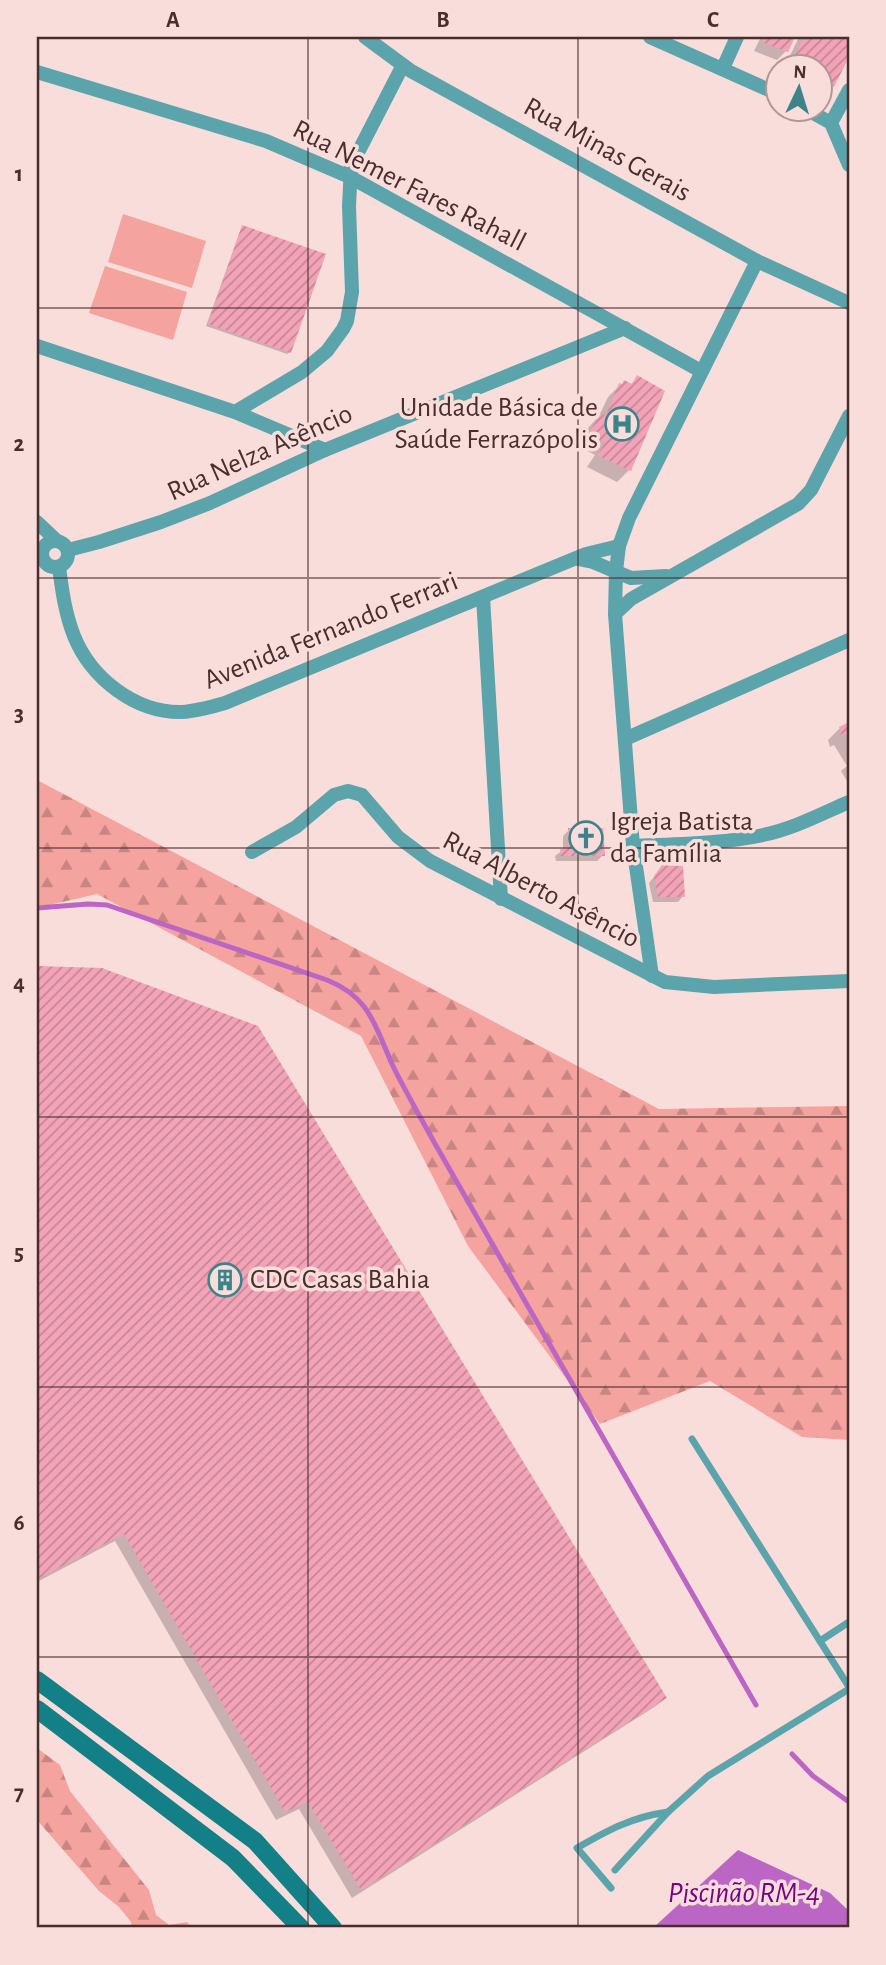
<svg xmlns="http://www.w3.org/2000/svg" width="886" height="1965" viewBox="0 0 886 1965" font-family="'Alegreya Sans',sans-serif">
<style>
.green{fill:#f4a39f}
.forest{fill:url(#forest-firs)}
.water{fill:#bb65c5}
.shadow{fill:#0003}
.lines{fill:none;stroke-linecap:round;stroke-linejoin:round}
.stream{stroke:#bb65c5;stroke-width:5}
.building{fill:url(#building-hatch)}
.lane{stroke:#5ba4ab;stroke-width:7}
.street{stroke:#5ba4ab;stroke-width:14}
.secondary{stroke:#138088;stroke-width:18}
.grid{fill:none;stroke:#482e2d;stroke-width:2;stroke-opacity:0.55}
.labels{text-anchor:middle;dominant-baseline:central;stroke-width:7;stroke-linejoin:round;paint-order:stroke}
.street-label{font-size:28px;fill:#482e2d;stroke:#f9dddb}
.poi-label{font-size:28px;fill:#482e2d;stroke:#f9dddb;text-anchor:start}
.water-label{font-size:30px;font-style:italic;fill:#780085;stroke:#f9dddb}
.neatline{fill:none;stroke:#482e2d;stroke-width:2.5}
.grid-label{font-size:23px;text-anchor:middle;font-weight:bold;fill:#482e2d}
</style>
<defs>
<pattern id="forest-firs" width="22" height="20" patternUnits="userSpaceOnUse" patternTransform="scale(1.75)"><rect width="22" height="20" fill="#f4a39f"/><path d="M5 1l3.5 6h-7zM16 11l3.5 6h-7z" fill="#c88582"/></pattern>
<pattern id="building-hatch" width="6" height="6" patternUnits="userSpaceOnUse" patternTransform="scale(1.75)"><rect width="6" height="6" fill="#f3a3b7"/><path d="M-1 1l2-2M0 6l6-6M5 7l2-2" fill="none" stroke="#c78595"/></pattern>
</defs>
<rect width="100%" height="100%" fill="#f9dddb"/>
<g class="green">
<path d="M123,214l83,27 -14,47 -84,-26z"/>
<path d="M105,266l82,26 -14,48 -84,-27z"/>
</g>
<g class="forest">
<path d="M37,780l622,329 190,-3v334l-47,-3 -92,-56 -110,43 -132,-178 -107,-210 -264,-142 -52,12 -8,-1z"/>
<path d="M37,1748l23,17 10,26 79,99 7,25 13,10 18,-3 4,6h-59l-1,-6 -12,-15 -20,-16 -62,-71z"/>
</g>
<path class="water" d="M738,1850l92,43 19,18v17h-196z"/>
<g class="shadow">
<path d="M761,37h32l-7,14 -9,9 -23,-9z"/>
<path d="M799,37h50v17l-17,32 -12,12v-32h-35z"/>
<path d="M241,229l49,123 -3,2 -81,-28z"/>
<path d="M637,378l-8,92 -12,12 -30,-15 8,-12 -17,-9 10,-18 11,-12 9,-19 12,-12h10z"/>
<path d="M849,724v57h-2l-6,-10 6,-5 -13,-21 -4,2 -2,-7 12,-12z"/>
<path d="M569,830l34,25 -6,6h-41l-1,-5 8,-6v-14z"/>
<path d="M657,873l26,23 -5,6h-25l-4,-19z"/>
<path d="M37,968l65,1 563,728 -9,9 -304,192 -53,-89 -23,11 -161,-279 -78,41z"/>
</g>
<g class="lines">
<g class="stream">
<path d="M37,908l51,-4 19,1 220,75c43,17 48,46 65,84 13,27 28,52 42,78l322,563"/>
<path d="M792,1754l21,22 36,26"/>
</g>
</g>
<g class="building">
<path d="M764,37h31l-7,15 -26,-10z"/>
<path d="M804,37h45v20l-15,30 -14,-6v-15h-30z"/>
<path d="M242,225l84,29 -35,99 -83,-29z"/>
<path d="M637,375l28,16 -34,80 -34,-16 8,-12 -17,-9 12,-20 6,1 13,-32 3,1 2,-4 8,4z"/>
<path d="M849,722v16l-2,-4 -5,2 -3,-9z"/>
<path d="M568,828h35l2,28h-44l-1,-7 8,-2z"/>
<path d="M662,865l21,1 2,31h-27l-4,-21z"/>
<path d="M37,966l65,2 156,58 409,672 -306,192 -53,-88 -23,10 -161,-278 -87,45z"/>
</g>
<g class="lines">
<g class="lane">
<path d="M692,1439l157,248"/>
<path d="M820,1641l29,-19"/>
<path d="M615,1870l53,-58 40,-36 141,-87"/>
<path d="M611,1888l-34,-40c31,-18 55,-31 91,-36"/>
</g>
<g class="street">
<path d="M365,37l46,34 346,190 92,42"/>
<path d="M650,37l128,57"/>
<path d="M723,68l14,-31"/>
<path d="M37,72l229,69 84,36 351,194"/>
<path d="M804,108l27,15 18,42"/>
<path d="M831,123l18,-33"/>
<path d="M37,346l198,66 90,38"/>
<path d="M235,412l67,-40 25,-21 16,-22 4,-8 5,-29 -3,-86 2,-40 52,-101"/>
<path d="M37,522l20,19"/>
<circle cx="55" cy="554" r="13"/>
<path d="M68,550l31,-8 62,-20 49,-19 115,-53 300,-122"/>
<path d="M578,559l15,3 38,16 35,-2"/>
<path d="M59,567c3,23 6,46 15,69 17,42 61,77 108,76 15,-1 29,-5 43,-9l361,-149 33,-8"/>
<path d="M483,597l18,302"/>
<path d="M615,614l16,-15 167,-95 13,-14 38,-74"/>
<path d="M625,739l224,-99"/>
<path d="M633,846c43,-2 88,-2 130,-11 30,-6 58,-21 86,-33"/>
<path d="M252,852l44,-25 38,-32 14,-4 14,4 36,42 32,24 235,121 49,5 135,-6"/>
<path d="M652,976l-19,-130 -18,-232 1,-43 3,-25 10,-28 128,-257"/>
</g>
<g class="secondary">
<path d="M37,1680l218,161 78,87"/>
<path d="M37,1709l196,149 68,70"/>
</g>
</g>
<path class="grid" d="M308,37v1891M578,37v1891M37,308h812M37,578h812M37,848h812M37,1117h812M37,1387h812M37,1657h812"/>
<defs>
<symbol id="hospital-ring" viewBox="-11 -11 22 22"><circle r="9.5" fill="#f9dddb" stroke="#3c848a" stroke-width="1.5"/><path d="M-5-5h3v3.5h4V-5h3V5h-3V1.5h-4V5h-3Z" fill="#3c848a"/></symbol>
<symbol id="church-ring" viewBox="-11 -11 22 22"><circle r="9.5" fill="#f9dddb" stroke="#3c848a" stroke-width="1.5"/><path d="M-1.2-6h2.4v3.5h3.3v2.4h-3.3V6h-2.4V-.1h-3.3v-2.4h3.3Z" fill="#3c848a"/></symbol>
<symbol id="building-ring" viewBox="-11 -11 22 22"><circle r="9.5" fill="#f9dddb" stroke="#3c848a" stroke-width="1.5"/><path d="M-4-6H4V6H1V3H-1V6H-4ZM-2.5-4.3h1.7v1.8h-1.7ZM.8-4.3h1.7v1.8H.8ZM-2.5-1h1.7V.8h-1.7ZM.8-1h1.7V.8H.8Z" fill="#3c848a"/></symbol>
</defs>
<g fill-rule="evenodd">
<use href="#hospital-ring" x="603" y="405" width="38" height="38"/>
<use href="#church-ring" x="567" y="819" width="38" height="38"/>
<use href="#building-ring" x="206" y="1261" width="38" height="38"/>
</g>
<g class="labels">
<g class="street-label">
<text transform="translate(607 150) rotate(29)">Rua Minas Gerais</text>
<text transform="translate(409 186) rotate(27)">Rua Nemer Fares Rahall</text>
<text transform="translate(260 453) rotate(-24)">Rua Nelza Asêncio</text>
<text transform="translate(331 631) rotate(-22)">Avenida Fernando Ferrari</text>
<text transform="translate(541 890) rotate(28)">Rua Alberto Asêncio</text>
</g>
<g class="poi-label">
<text x="598" y="408" text-anchor="end">Unidade Básica de<tspan x="598" dy="32">Saúde Ferrazópolis</tspan></text>
<text x="610" y="822">Igreja Batista<tspan x="610" dy="32">da Família</tspan></text>
<text x="250" y="1280">CDC Casas Bahia</text>
</g>
<g class="water-label">
<text x="744" y="1893">Piscinão RM-4</text>
</g>
</g>
<rect width="886" height="1965" fill="none" stroke="#f9dddb" stroke-width="77"/>
<g transform="translate(799 88) rotate(4)"><circle r="33" fill="#f9dddb" stroke="#b29795" stroke-width="2"/>
<path d="M0-5L12 26L0 18L-12 26Z" fill="#3c848a"/>
<text y="-10" font-size="19" font-weight="bold" text-anchor="middle" fill="#482e2d">N</text>
</g>
<rect x="38" y="38" width="810" height="1888" class="neatline"/>
<g class="grid-label">
<text x="173" y="27">A</text>
<text x="443" y="27">B</text>
<text x="713" y="27">C</text>
<text x="19" y="181">1</text>
<text x="19" y="451">2</text>
<text x="19" y="721">3</text>
<text x="19" y="990">4</text>
<text x="19" y="1260">5</text>
<text x="19" y="1530">6</text>
<text x="19" y="1800">7</text>
</g>
</svg>
